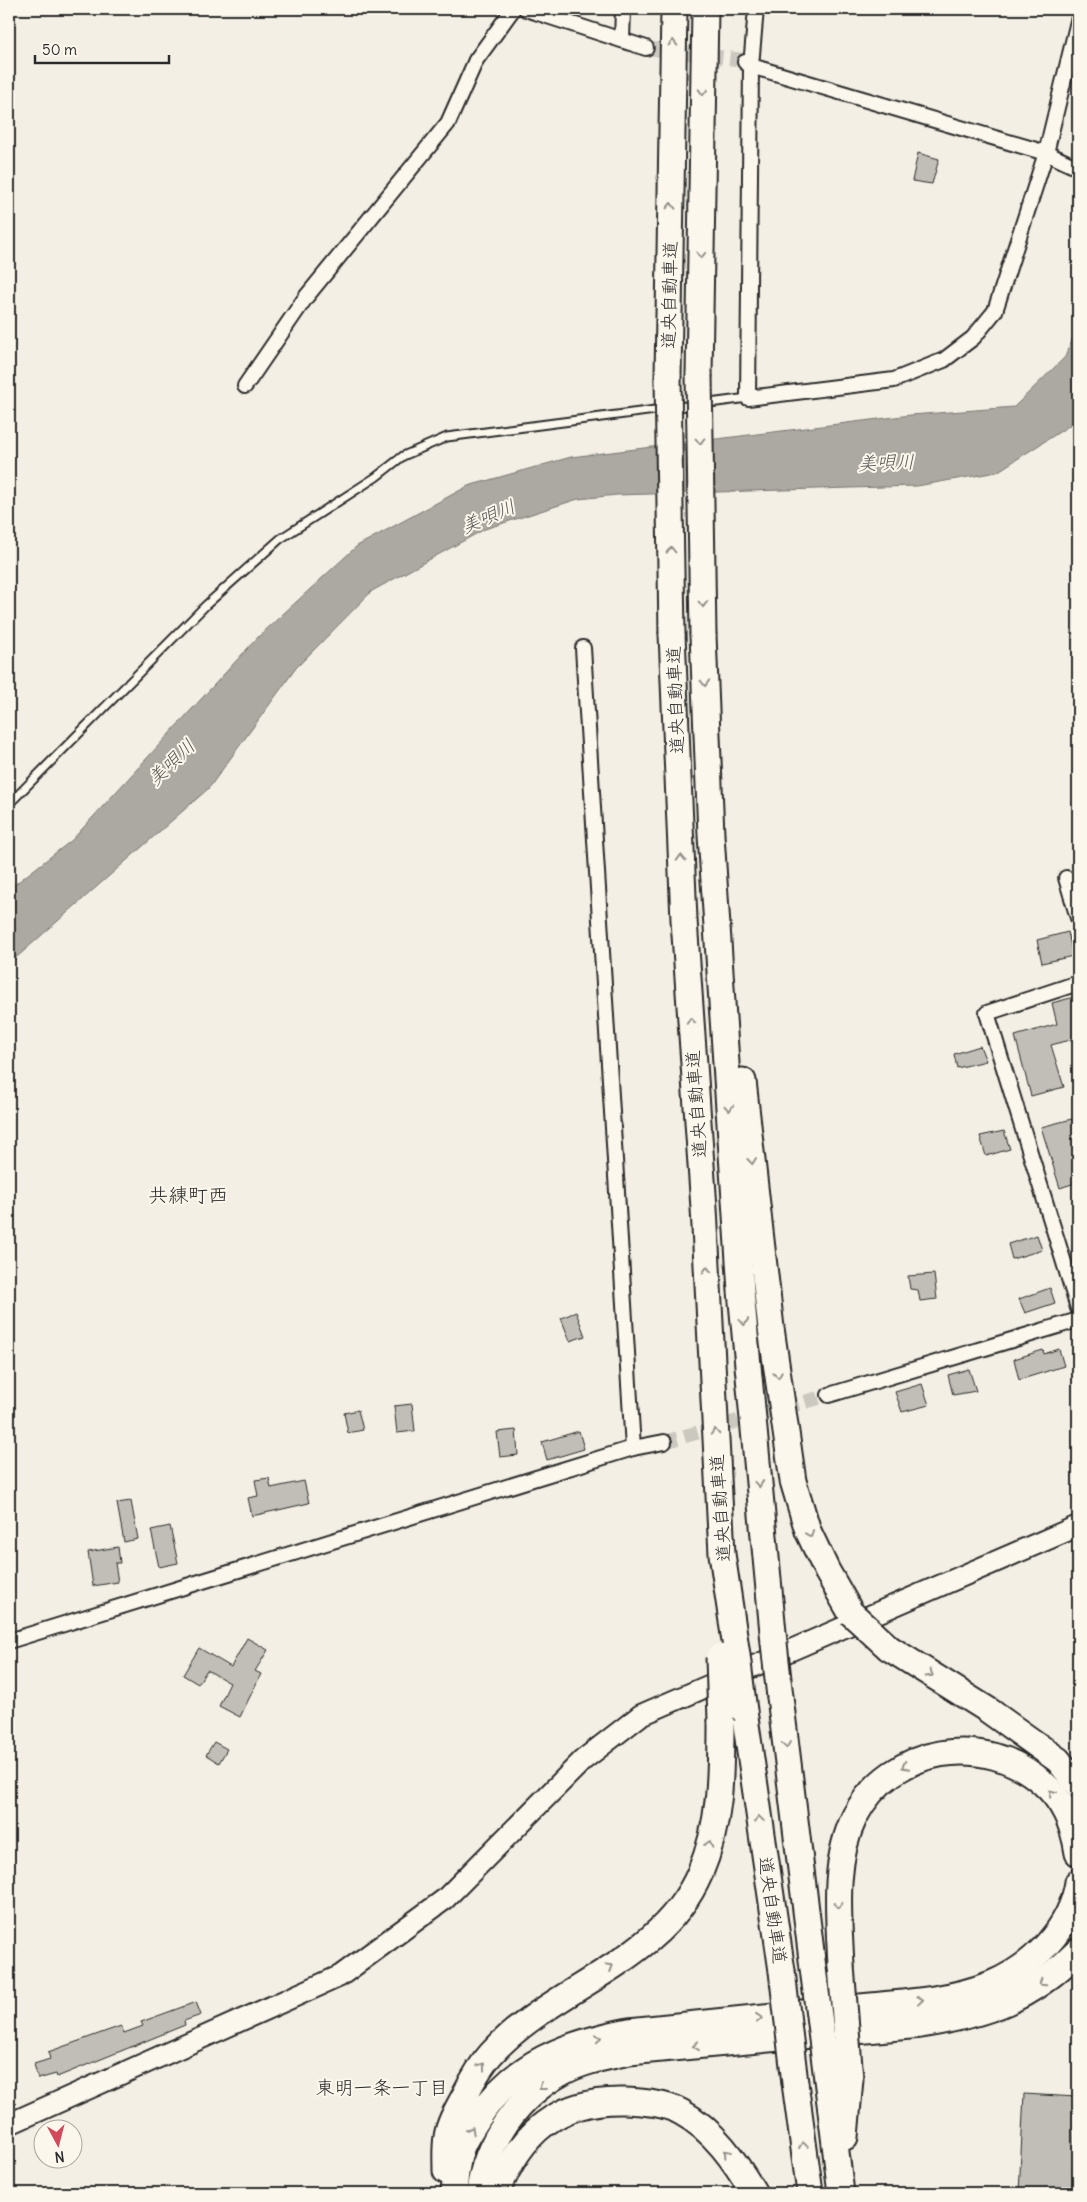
<svg xmlns="http://www.w3.org/2000/svg" width="1087" height="2202" viewBox="0 0 1087 2202" font-family="Delius,'Klee One',sans-serif">
<style>
.water{fill:#aca9a2;stroke:#787772}
.building{fill:#c0beb6;stroke:#2b2b2b}
.lines{fill:none;stroke-linecap:round;stroke-linejoin:round}
.street-tunnel{stroke:#cbc8bf;stroke-width:14;stroke-dasharray:14 7;stroke-linecap:butt}
.lane-casing{stroke:#2b2b2b;stroke-width:11}
.street-casing{stroke:#2b2b2b;stroke-width:18}
.secondary-casing{stroke:#2b2b2b;stroke-width:24}
.highway-casing{stroke:#2b2b2b;stroke-width:29}
.lane{stroke:#fbf7ec;stroke-width:7}
.street{stroke:#fbf7ec;stroke-width:14}
.secondary{stroke:#fbf7ec;stroke-width:20}
.highway{stroke:#fbf7ec;stroke-width:25}
.highway-bridge-casing{stroke:#2b2b2b;stroke-width:29;stroke-linecap:butt}
.highway-bridge{stroke:#fbf7ec;stroke-width:25}
.oneway{stroke:#93918c}
.labels{text-anchor:middle;dominant-baseline:central;stroke-width:4;stroke-linejoin:round;paint-order:stroke}
.street-label{font-size:18px;fill:#2b2b2b;stroke:#fbf7ec}
.water-label{font-size:19px;font-style:italic;fill:#585755;stroke:#fbf7ec}
.neighbourhood-label{font-size:19px;fill:#2b2b2b;stroke:#fbf7ec}
.quarter-label{font-size:20px;fill:#2b2b2b;stroke:#fbf7ec}
</style>
<rect width="100%" height="100%" fill="#f3efe4"/>
<filter id="ink" filterUnits="userSpaceOnUse"><feTurbulence type="fractalNoise" baseFrequency=".02" numOctaves="2"/><feDisplacementMap in="SourceGraphic" scale="10" xChannelSelector="R" yChannelSelector="G"/><feConvolveMatrix kernelMatrix="1 2 1 2 8 2 1 2 1" color-interpolation-filters="sRGB"/></filter>
<g filter="url(#ink)">
<path class="water" d="M1078,325v95l-81,52 -80,14 -300,9 -39,4 -93,30 -113,62 -76,77 -87,120 -200,176v-75l63,-49 186,-203 99,-91 111,-60 103,-29 340,-42 103,-8 51,-50z"/>
<g class="building">
<path d="M918,153l21,6 -7,25 -20,-3z"/>
<path d="M1068,932l5,24 -31,7 -5,-23z"/>
<path d="M1078,996v42l-27,7 13,42 -33,9 -16,-60 42,-12 -5,-21z"/>
<path d="M980,1046l6,15 -29,7 -3,-14z"/>
<path d="M1072,1119l6,20v43l-18,6 -19,-61z"/>
<path d="M1004,1131l6,18 -24,7 -6,-20z"/>
<path d="M1037,1235l5,15 -30,9 -4,-15z"/>
<path d="M934,1274l3,25 -17,2 -2,-11 -8,-1 -2,-13z"/>
<path d="M1050,1288l5,15 -30,10 -6,-14z"/>
<path d="M576,1312l9,24 -15,5 -9,-23z"/>
<path d="M1059,1349l5,17 -45,14 -5,-21 29,-9 1,4z"/>
<path d="M969,1369l7,22 -23,4 -5,-20z"/>
<path d="M922,1384l7,21 -27,7 -7,-20z"/>
<path d="M412,1404l3,27 -18,2 -3,-27z"/>
<path d="M358,1410l5,20 -15,3 -4,-20z"/>
<path d="M516,1430l2,25 -18,2 -3,-25z"/>
<path d="M579,1431l5,18 -37,11 -5,-18z"/>
<path d="M269,1478l2,10 33,-7 5,22 -57,13 -4,-18 10,-2 -3,-16z"/>
<path d="M131,1501l7,38 -14,3 -7,-39z"/>
<path d="M170,1526l8,37 -19,4 -8,-37z"/>
<path d="M118,1547l2,16h-5l3,19 -25,4 -5,-34z"/>
<path d="M247,1638l21,12 -13,21 6,3 -21,43 -21,-11 11,-23 -23,-13 -9,14 -15,-9 16,-27 32,19z"/>
<path d="M214,1742l13,7 -8,14 -13,-8z"/>
<path d="M196,2002l5,13 -17,6 1,4 -128,52 -1,-3 -18,5 -4,-15 16,-5 -2,-7 73,-26 3,7 19,-7 -2,-4z"/>
<path d="M1024,2094l53,3 -5,96h-53z"/>
</g>
<g class="lines">
<g class="street-tunnel">
<path d="M646,48l97,12"/>
<path d="M664,1442l165,-47"/>
</g>
<defs>
<path id="lane" d="M9,804l197,-199 74,-66 96,-62 27,-21 44,-19 301,-39"/>
<g id="street">
<path d="M526,9l120,39"/>
<path d="M756,9l-5,57 -3,332 146,-18 50,-20 29,-22 22,-27 51,-158 32,-132"/>
<path d="M622,40l1,-31"/>
<path d="M745,62l6,4 295,87 32,15"/>
<path d="M245,386l61,-89 142,-174 28,-63 37,-51"/>
<path d="M583,648l50,800"/>
<path d="M1066,878l12,40"/>
<path d="M1078,983l-91,30 91,295"/>
<path d="M829,1395l249,-75"/>
<path d="M9,1641l624,-193 31,-6"/>
</g>
<path id="secondary" d="M9,2124l331,-148 105,-77 138,-139 58,-45 437,-189"/>
<g id="highway">
<path d="M699,375l6,-366"/>
<path d="M668,377l6,-368"/>
<path d="M672,634l12,286 20,288 18,346 15,101"/>
<path d="M703,635l8,200 30,456 33,352"/>
<path d="M743,1081l28,247 22,153 15,50 19,40 24,42"/>
<path d="M889,1648l99,62 70,50 20,25"/>
<path d="M780,1697l33,271"/>
<path d="M744,1711l38,260"/>
<path d="M841,1966c-2,-48 -9,-104 14,-150 36,-70 130,-85 188,-33 21,18 31,44 35,70"/>
<path d="M827,2079l14,114"/>
<path d="M795,2083l15,110"/>
<path d="M845,2137l5,-58"/>
<path d="M446,2171c0,-11 -1,-23 1,-34 2,-14 11,-29 18,-42 7,-14 15,-29 26,-41 62,-69 170,-90 209,-181 21,-49 21,-100 21,-152"/>
<path d="M454,2193c1,-13 2,-28 6,-41 3,-12 12,-24 18,-34 35,-55 90,-75 151,-87 73,-7 146,-15 220,-23 47,-5 97,-6 142,-24 42,-17 81,-57 87,-102"/>
<path d="M479,2193c6,-51 39,-97 84,-121 20,-11 44,-15 66,-20l292,-27c66,-11 109,-25 157,-74"/>
<path d="M497,2193c23,-60 61,-94 128,-92 19,1 39,2 56,11 33,18 54,49 73,81"/>
</g>
</defs>
<use href="#lane" class="lane-casing"/>
<use href="#street" class="street-casing"/>
<use href="#secondary" class="secondary-casing"/>
<use href="#highway" class="highway-casing"/>
<use href="#lane" class="lane"/>
<use href="#street" class="street"/>
<use href="#secondary" class="secondary"/>
<use href="#highway" class="highway"/>
<defs>
<g id="highway-bridge">
<path d="M699,375l4,260"/>
<path d="M668,377l4,257"/>
<path d="M851,1613l38,35"/>
<path d="M774,1643l6,54"/>
<path d="M737,1655l7,56"/>
<path d="M719,1657l2,64"/>
<path d="M841,1966l9,113"/>
<path d="M813,1968l14,111"/>
<path d="M782,1971l13,112"/>
</g>
</defs>
<use href="#highway-bridge" class="highway-bridge-casing"/>
<use href="#highway-bridge" class="highway-bridge"/>
</g>
<defs><path id="oneway-chevron" d="M-2-3.5L2.5 0L-2 3.5" fill="none" stroke-width="1.6" stroke-linecap="round" stroke-linejoin="round" transform="scale(1.25)"/></defs>
<g class="oneway">
<use href="#oneway-chevron" transform="translate(673 43) rotate(-89)"/>
<use href="#oneway-chevron" transform="translate(703 92) rotate(91)"/>
<use href="#oneway-chevron" transform="translate(671 206) rotate(-89)"/>
<use href="#oneway-chevron" transform="translate(701 255) rotate(91)"/>
<use href="#oneway-chevron" transform="translate(700 441) rotate(89)"/>
<use href="#oneway-chevron" transform="translate(671 550) rotate(-91)"/>
<use href="#oneway-chevron" transform="translate(703 604) rotate(89)"/>
<use href="#oneway-chevron" transform="translate(705 683) rotate(88)"/>
<use href="#oneway-chevron" transform="translate(681 858) rotate(-92)"/>
<use href="#oneway-chevron" transform="translate(691 1021) rotate(-94)"/>
<use href="#oneway-chevron" transform="translate(729 1108) rotate(86)"/>
<use href="#oneway-chevron" transform="translate(752 1161) rotate(83)"/>
<use href="#oneway-chevron" transform="translate(707 1270) rotate(-93)"/>
<use href="#oneway-chevron" transform="translate(744 1322) rotate(85)"/>
<use href="#oneway-chevron" transform="translate(778 1375) rotate(82)"/>
<use href="#oneway-chevron" transform="translate(715 1432) rotate(-93)"/>
<use href="#oneway-chevron" transform="translate(759 1484) rotate(85)"/>
<use href="#oneway-chevron" transform="translate(810 1534) rotate(68)"/>
<use href="#oneway-chevron" transform="translate(930 1674) rotate(32)"/>
<use href="#oneway-chevron" transform="translate(786 1745) rotate(83)"/>
<use href="#oneway-chevron" transform="translate(905 1766) rotate(153)"/>
<use href="#oneway-chevron" transform="translate(1052 1793) rotate(-129)"/>
<use href="#oneway-chevron" transform="translate(759 1819) rotate(-98)"/>
<use href="#oneway-chevron" transform="translate(709 1844) rotate(-72)"/>
<use href="#oneway-chevron" transform="translate(838 1905) rotate(90)"/>
<use href="#oneway-chevron" transform="translate(610 1967) rotate(-32)"/>
<use href="#oneway-chevron" transform="translate(1042 1983) rotate(146)"/>
<use href="#oneway-chevron" transform="translate(920 2000) rotate(-6)"/>
<use href="#oneway-chevron" transform="translate(759 2018) rotate(-6)"/>
<use href="#oneway-chevron" transform="translate(598 2038) rotate(-13)"/>
<use href="#oneway-chevron" transform="translate(696 2046) rotate(175)"/>
<use href="#oneway-chevron" transform="translate(482 2066) rotate(-54)"/>
<use href="#oneway-chevron" transform="translate(542 2087) rotate(142)"/>
<use href="#oneway-chevron" transform="translate(471 2130) rotate(-62)"/>
<use href="#oneway-chevron" transform="translate(803 2145) rotate(-98)"/>
<use href="#oneway-chevron" transform="translate(727 2153) rotate(-131)"/>
</g>
</g>
<g class="labels">
<g class="street-label">
<text transform="translate(669 295) rotate(-89)">道央自動車道</text>
<text transform="translate(675 700) rotate(-92)">道央自動車道</text>
<text transform="translate(696 1104) rotate(-94)">道央自動車道</text>
<text transform="translate(720 1508) rotate(-94)">道央自動車道</text>
<text transform="translate(773 1910) rotate(82)">道央自動車道</text>
</g>
<g class="water-label">
<text transform="translate(886 462) rotate(-2)">美唄川</text>
<text transform="translate(488 516) rotate(-23)">美唄川</text>
<text transform="translate(171 762) rotate(-44)">美唄川</text>
</g>
<g class="neighbourhood-label">
<text x="382" y="2087">東明一条一丁目</text>
</g>
<g class="quarter-label">
<text x="188" y="1194">共練町西</text>
</g>
</g>
<rect width="1087" height="2202" fill="none" stroke="#fbf7ec" stroke-width="30"/>
<rect x="15" y="15" width="1057" height="2172" fill="none" stroke="#2b2b2b" stroke-width="2" filter="url(#ink)"/>
<g transform="translate(58 2144) rotate(173)"><circle r="24" fill="#fbf7ec" stroke="#a8a59f"/>
<path d="M0-4L9 19L0 12L-9 19Z" fill="#d1495b"/>
<text y="-8" font-size="14" font-weight="bold" text-anchor="middle" fill="#2b2b2b">N</text>
</g>
<path d="M35 55v8h134v-8" fill="none" stroke="#2b2b2b" stroke-width="2.5"/>
<text x="42" y="55" font-size="15" fill="#2b2b2b" stroke="#fbf7ec" stroke-width="4" paint-order="stroke">50 m</text>
</svg>
